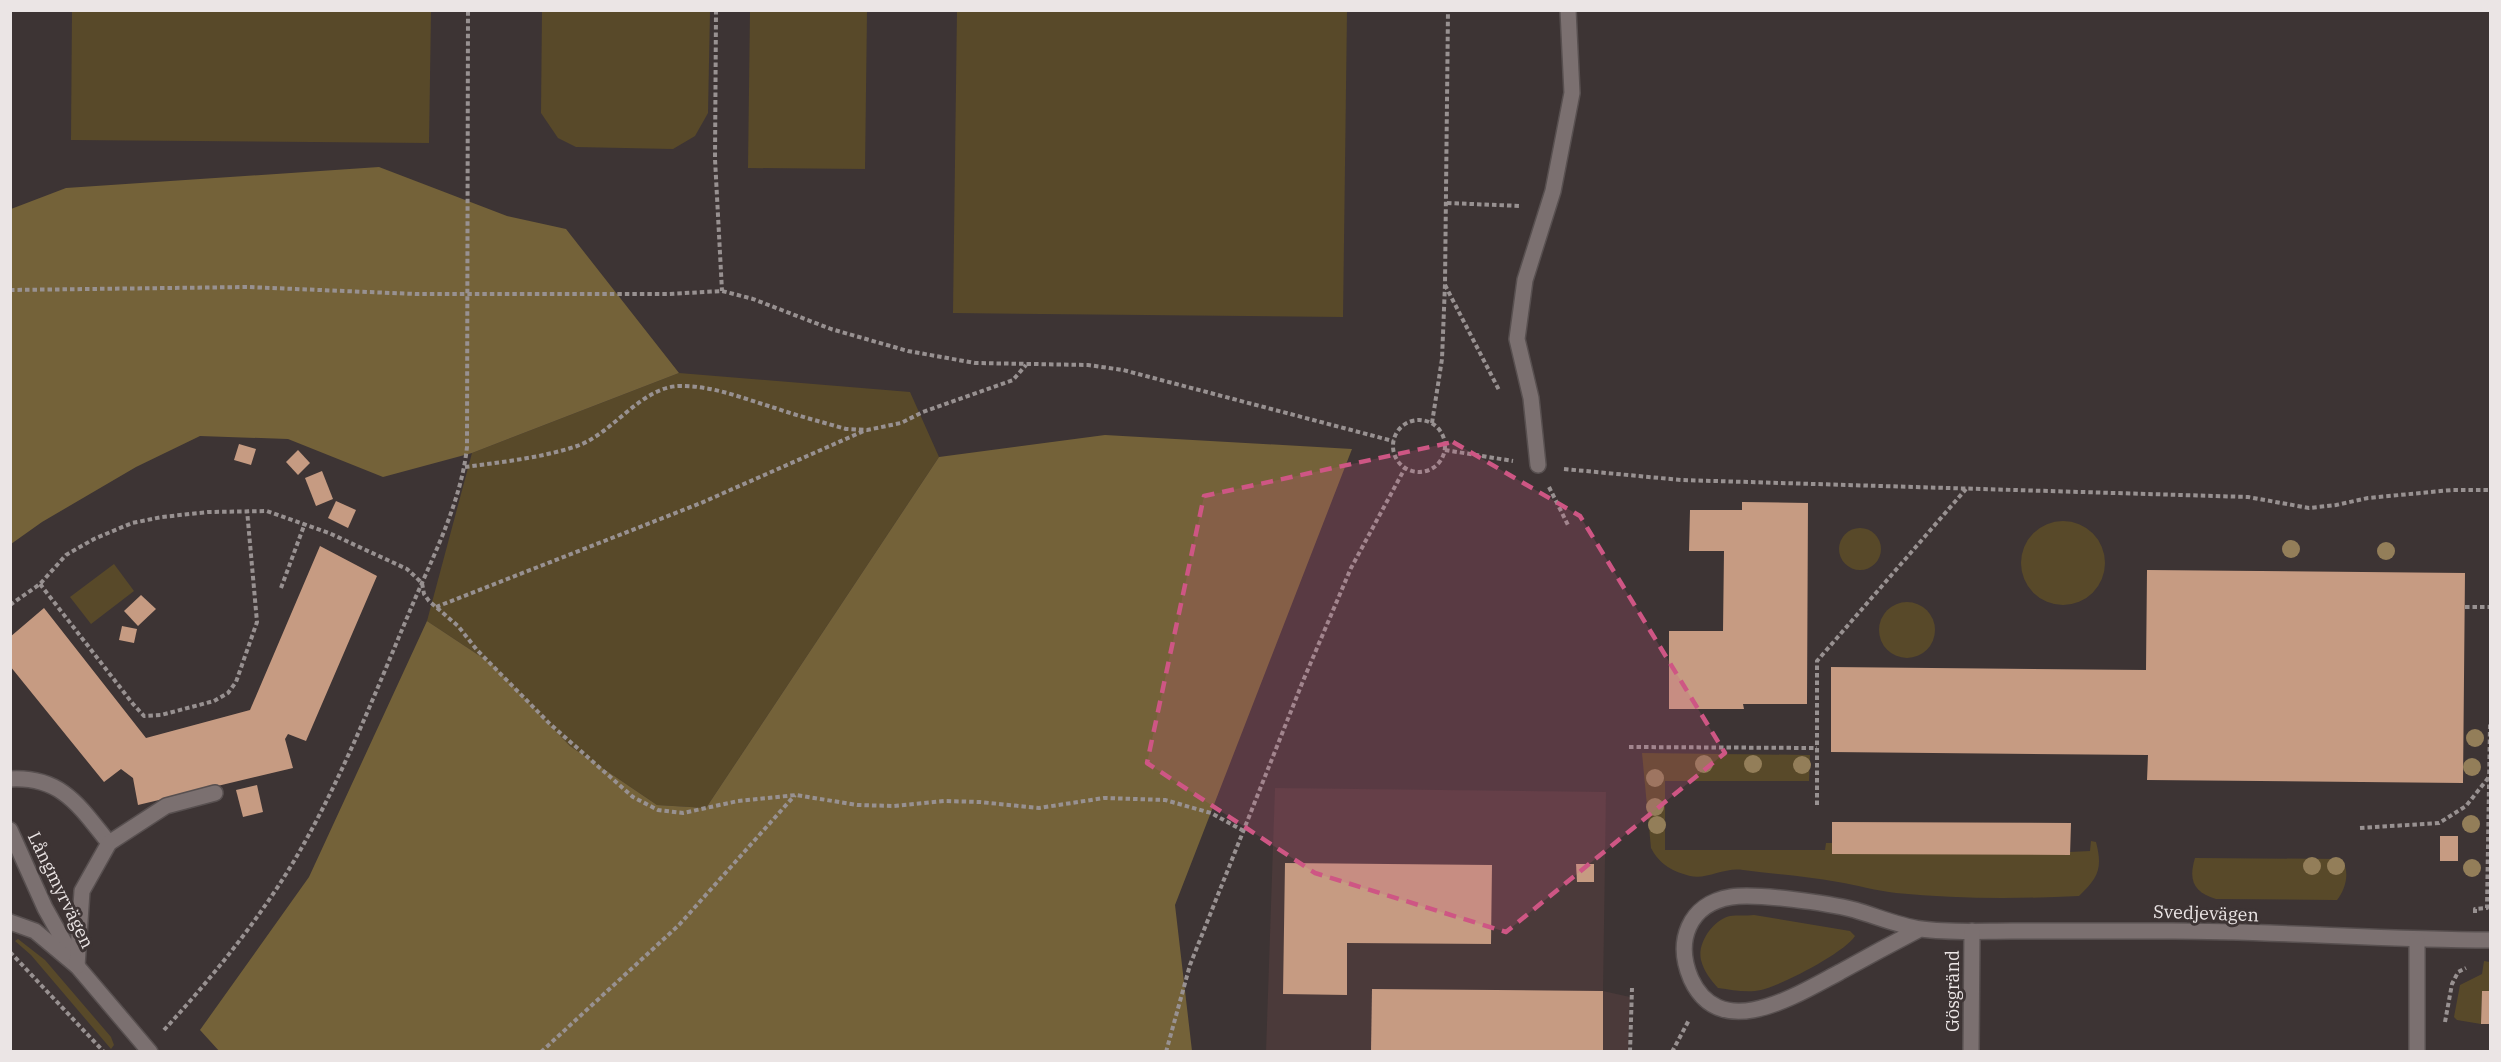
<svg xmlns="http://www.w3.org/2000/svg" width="2501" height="1062" viewBox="0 0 2501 1062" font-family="'IBM Plex Serif',serif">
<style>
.built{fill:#4b3a3a}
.green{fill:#584929}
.forest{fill:#746239}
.building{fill:#c69b82}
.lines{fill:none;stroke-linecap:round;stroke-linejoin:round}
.minor-casing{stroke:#585050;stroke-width:18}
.path{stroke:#989191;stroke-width:4;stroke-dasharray:4.5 3;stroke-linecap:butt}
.minor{stroke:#7b7070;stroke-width:15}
.tree{fill:#937e59}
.marked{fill:#ce5684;fill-opacity:0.2;stroke:#ce5684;stroke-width:4.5;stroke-dasharray:12 8;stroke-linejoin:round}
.labels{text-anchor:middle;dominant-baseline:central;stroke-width:6;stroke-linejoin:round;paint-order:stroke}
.street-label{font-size:18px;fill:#ebe5e5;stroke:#3d3434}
</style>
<rect width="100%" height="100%" fill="#3d3434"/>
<path class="built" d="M1275,788l331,4 -3,199 27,6 -2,54 -362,1z"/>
<g class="green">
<path d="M72,11h359l-2,132 -358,-3z"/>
<path d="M542,11h168l-2,102 -13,23 -22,13 -97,-2 -18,-9 -17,-25z"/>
<path d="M750,11h117l-2,158 -117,-1z"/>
<path d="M957,11h390l-4,306 -390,-4z"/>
<path d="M679,373l231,19 29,65 -233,351 -49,-3 -87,-59 -78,-82 -65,-43 45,-168z"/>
<circle cx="2063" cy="563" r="42"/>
<circle cx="1860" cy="549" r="21"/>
<path d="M114,564l20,27 -43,33 -21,-27z"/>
<circle cx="1907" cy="630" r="28"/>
<path d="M1642,753l168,2 -1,26h-144v69h160l1,-7h6v11l238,-2 20,-1 1,-10 5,1c7,27 2,36 -17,54 -63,3 -121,3 -183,-3 -19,-2 -39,-8 -58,-11 -31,-6 -64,-8 -95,-12 -19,-3 -36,10 -53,6 -18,-5 -30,-11 -39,-28z"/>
<path d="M2195,858l147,1c8,14 4,29 -5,41l-121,-1c-22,-7 -28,-18 -21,-41z"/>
<path d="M1754,915l96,16 5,5c-11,17 -73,49 -94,54 -13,3 -29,0 -43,-2 -7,-8 -14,-16 -17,-28 -4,-17 12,-40 29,-44 7,-1 16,0 24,-1z"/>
<path d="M18,939l27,21 66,77 3,8 -3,4 -80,-94 -16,-14z"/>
<path d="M2484,961l6,1v29l-8,1 -1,32 -24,-4 -3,-3 6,-32 22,-11z"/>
</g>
<g class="forest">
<path d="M379,167l128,49 59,13 113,144 -207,80 -89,24 -95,-38 -88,-3 -64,31 -94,55 -31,22v-335l55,-21z"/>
<path d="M1105,435l247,14 -177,456 17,146 -972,1 -20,-22 109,-153 118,-256 65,43 78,82 87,59 49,3 233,-351z"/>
</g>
<g class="building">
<path d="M239,444l17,5 -5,16 -17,-5z"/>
<path d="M298,450l12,13 -12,12 -12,-13z"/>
<path d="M322,471l11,28 -17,7 -11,-28z"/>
<path d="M336,501l20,9 -8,18 -20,-10z"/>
<path d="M1742,502l66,1 -1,201h-64l1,5h-75v-78h54l1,-80h-35l1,-41h52z"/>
<path d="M320,546l57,30 -71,165 -18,-7 -3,5 8,29 -155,37 -5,-27 -12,-9 -17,13 -94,-116v-29l34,-29 102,130 104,-28z"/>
<path d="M2147,570l318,3 -2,210 -316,-3 1,-25 -317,-3v-85l315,3z"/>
<path d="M141,595l15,14 -18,17 -14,-15z"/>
<path d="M122,626l15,3 -3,14 -15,-3z"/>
<path d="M257,785l6,27 -20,5 -7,-27z"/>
<path d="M1832,822l239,1 -1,32 -238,-1z"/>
<rect x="2440" y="836" width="18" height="25"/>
<path d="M1285,863l207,2 -1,79 -144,-1v52l-64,-1z"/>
<path d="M1576,864h18v18h-17z"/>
<path d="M1372,989l231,2v61h-232z"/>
<path d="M2482,991h8v33h-9z"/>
</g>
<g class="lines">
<defs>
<g id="minor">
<path d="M1538,465l-7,-67 -14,-59 8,-59 28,-89 19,-98 -4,-83"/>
<path d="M10,779c52,-3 70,28 99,64"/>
<path d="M10,830l35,78 28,50"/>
<path d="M10,922l25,9 42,35 73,86"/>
<path d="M1920,929c-27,14 -53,28 -80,43 -42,22 -119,72 -149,7 -16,-37 -3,-75 40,-82 26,-4 97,6 124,13 21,6 44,16 66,19 29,4 61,2 91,2 53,0 106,0 160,0 106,0 212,9 318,9"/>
<path d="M77,966l5,-75 27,-48 57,-37 49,-13"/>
<path d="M1971,1052l1,-121"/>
<path d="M2417,1052v-112"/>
</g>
</defs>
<use href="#minor" class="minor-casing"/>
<g class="path">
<path d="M716,10l-1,149 7,132"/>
<path d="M1447,203l74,3"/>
<path d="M1445,285l54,105"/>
<path d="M10,290l238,-3 167,7h254l53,-3 31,8 78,30 77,22 67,12 113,2 35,5 270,71"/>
<circle cx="1419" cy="446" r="26"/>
<path d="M1432,423l10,-64 3,-75 3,-274"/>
<path d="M1445,450l68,11"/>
<path d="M465,467c37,-5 76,-9 112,-21 37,-13 65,-61 105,-60 32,0 63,13 93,22 23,8 47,14 71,21l21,1 34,-7 22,-11 90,-32 13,-15"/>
<path d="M1564,469l117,11 567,17 61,11 27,-3 32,-7 84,-8h38"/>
<path d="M1549,487l20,40"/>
<path d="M40,584l93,120 11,12 17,-1 53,-14 14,-8 8,-11 21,-60 -10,-112"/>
<path d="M281,588l24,-65"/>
<path d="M10,605l30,-21 26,-29 28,-16 38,-16 30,-6 46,-5 59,-1 62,22 78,36 15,14 2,11 5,7 29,25 19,24 73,74 83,73 25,13 25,3 55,-12 58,-6 61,10 37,1 50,-5 36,1 59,6 65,-10 61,2 46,13 31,17"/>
<path d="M436,607l265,-104 165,-73"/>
<path d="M2465,607h25"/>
<path d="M1629,747l188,1"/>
<path d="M1817,805v-144l149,-172"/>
<path d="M2360,828l79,-5 27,-17 23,-29"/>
<path d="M2475,913v-4l12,-1 3,-184"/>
<path d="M10,952l94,100"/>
<path d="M2445,1022l7,-38 6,-12 8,-4"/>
<path d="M164,1030c47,-51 94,-109 130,-169 46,-78 80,-165 115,-248 22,-53 52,-109 58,-166l1,-437"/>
<path d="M541,1052l138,-127 116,-130"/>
<path d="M1166,1052l24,-87 113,-284 48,-113 54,-100"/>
<path d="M1630,1052l2,-64"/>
<path d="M1672,1052l17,-32"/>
</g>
<use href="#minor" class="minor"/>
</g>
<g class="tree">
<circle cx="2291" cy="549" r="9"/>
<circle cx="2386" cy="551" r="9"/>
<circle cx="2475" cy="738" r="9"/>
<circle cx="1704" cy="764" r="9"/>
<circle cx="1753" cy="764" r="9"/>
<circle cx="1802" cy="765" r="9"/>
<circle cx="2472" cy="767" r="9"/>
<circle cx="1655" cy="778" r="9"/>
<circle cx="1655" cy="807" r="9"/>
<circle cx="2471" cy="824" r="9"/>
<circle cx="1657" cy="825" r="9"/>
<circle cx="2312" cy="866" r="9"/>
<circle cx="2336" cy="866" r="9"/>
<circle cx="2472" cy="868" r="9"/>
</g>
<path class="marked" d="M1453,442l127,74 145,237 -219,179 -191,-59 -168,-110 57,-267z"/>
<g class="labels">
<g class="street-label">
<text transform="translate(61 890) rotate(64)">Långmyrvägen</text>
<text transform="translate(2206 913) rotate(2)">Svedjevägen</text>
<text transform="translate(1952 991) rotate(-90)">Gösgränd</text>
</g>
</g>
<rect width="2501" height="1062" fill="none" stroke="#ebe5e5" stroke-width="24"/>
</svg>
